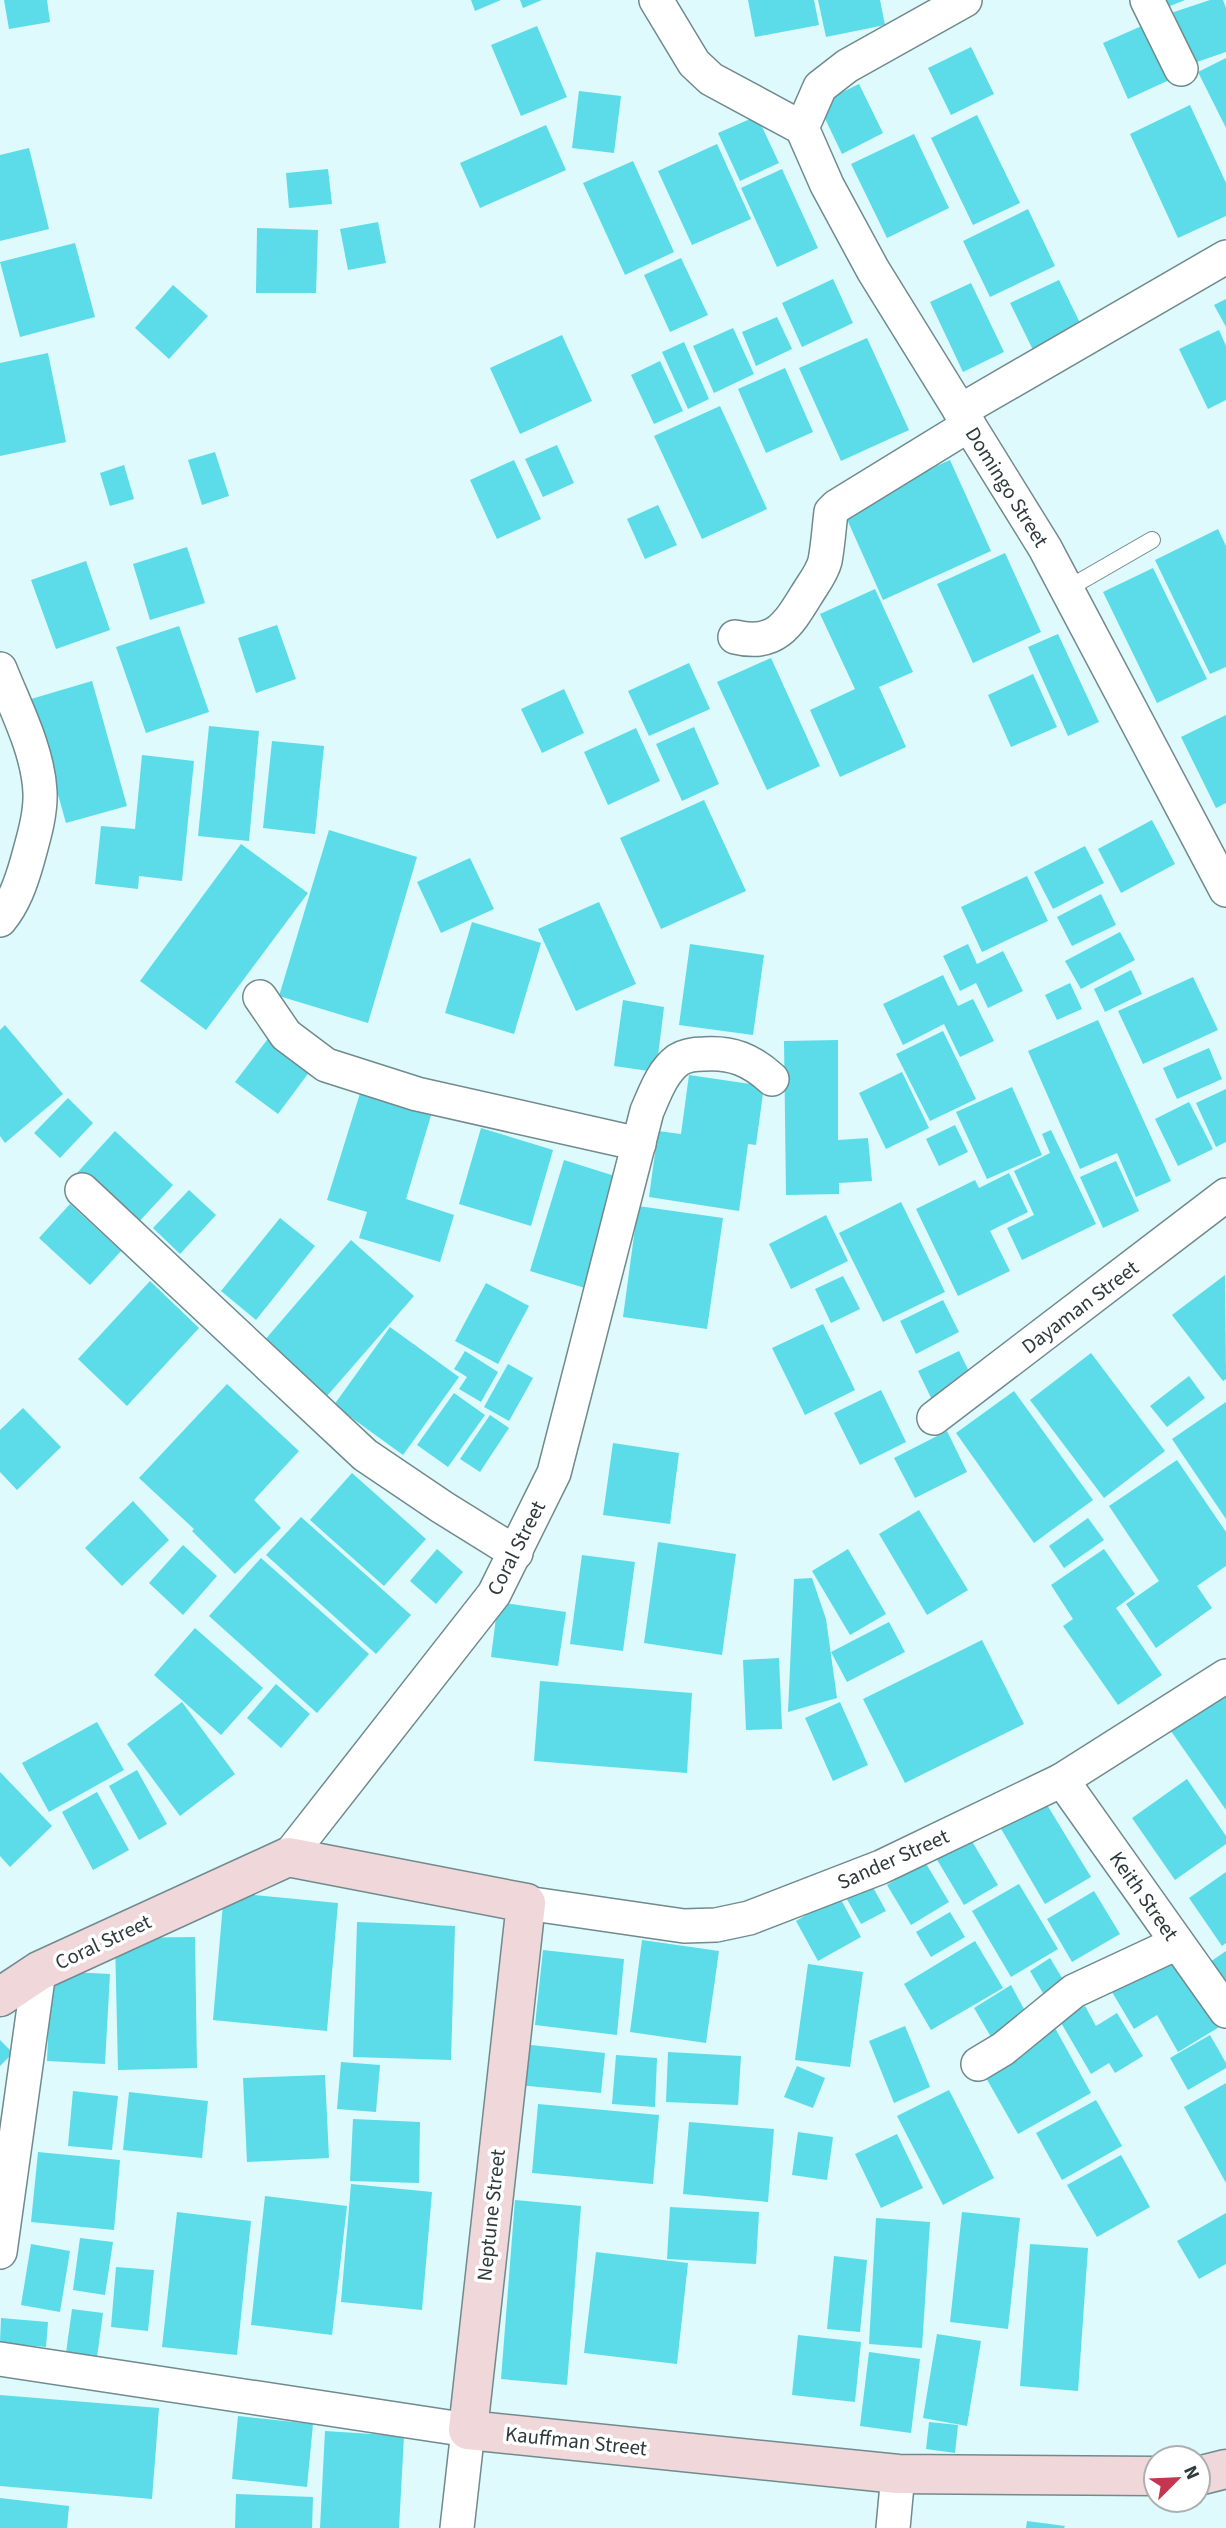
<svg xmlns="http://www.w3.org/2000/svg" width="1226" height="2528" viewBox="0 0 1226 2528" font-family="'Source Sans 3',sans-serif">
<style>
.building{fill:#5bdce8}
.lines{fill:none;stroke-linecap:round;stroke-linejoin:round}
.lane-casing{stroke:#718a8d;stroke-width:18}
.street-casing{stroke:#718a8d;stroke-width:36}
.secondary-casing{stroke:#718a8d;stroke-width:41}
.lane{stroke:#fff;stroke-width:16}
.street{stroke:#fff;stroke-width:33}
.secondary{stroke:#f0d7d9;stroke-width:38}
.labels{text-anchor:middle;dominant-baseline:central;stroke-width:7;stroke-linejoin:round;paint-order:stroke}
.street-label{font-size:21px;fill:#2f3a3b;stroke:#fff}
</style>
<rect width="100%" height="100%" fill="#defafc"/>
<g class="building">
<path d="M4,0h43l3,22 -41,7z"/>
<path d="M471,0h30l-26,11z"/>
<path d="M520,0h22l-19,8z"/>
<path d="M748,0h66l5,25 -64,12z"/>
<path d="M818,0h62l5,25 -59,12z"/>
<path d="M1161,0h24l-20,8z"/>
<path d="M1210,0h13l3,8v44l-38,13 -17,-52z"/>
<path d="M1153,21l25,55 -50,23 -25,-56z"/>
<path d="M537,26l30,71 -46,19 -30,-71z"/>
<path d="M971,47l23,47 -43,21 -23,-47z"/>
<path d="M1226,58v70l-28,-56z"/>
<path d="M859,84l24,49 -41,21 -24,-50z"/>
<path d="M579,91l42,5 -7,57 -42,-5z"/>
<path d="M1190,105l36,78v33l-48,22 -48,-104z"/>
<path d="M977,115l43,88 -47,22 -42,-87z"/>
<path d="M757,116l22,47 -39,18 -22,-48z"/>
<path d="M546,125l20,45 -86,38 -20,-45z"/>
<path d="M914,134l35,74 -62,30 -36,-74z"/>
<path d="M717,144l34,75 -59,26 -34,-74z"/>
<path d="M29,148l20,81 -49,12v-86z"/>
<path d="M633,161l41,91 -49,23 -42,-92z"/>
<path d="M328,169l4,35 -43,4 -3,-35z"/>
<path d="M782,169l36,79 -41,19 -36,-79z"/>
<path d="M1028,209l27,57 -65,31 -27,-56z"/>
<path d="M378,222l8,41 -38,7 -8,-41z"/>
<path d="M257,228l61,2 -2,63h-60z"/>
<path d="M75,243l20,74 -75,20 -20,-75z"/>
<path d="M681,258l27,57 -38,17 -26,-57z"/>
<path d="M833,279l20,44 -51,24 -20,-44z"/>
<path d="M1059,280l24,49 -49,23 -24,-49z"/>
<path d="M971,283l33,69 -41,20 -33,-70z"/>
<path d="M173,285l35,31 -39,43 -34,-31z"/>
<path d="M1226,299v28l-12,-22z"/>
<path d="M777,317l15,32 -36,17 -14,-34z"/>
<path d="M733,328l21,46 -40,19 -21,-47z"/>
<path d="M1219,330l7,16v54l-18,9 -29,-60z"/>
<path d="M562,335l30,66 -72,33 -30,-66z"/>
<path d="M867,338l42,92 -68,31 -42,-93z"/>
<path d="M684,342l25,57 -21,10 -26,-57z"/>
<path d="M48,353l18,89 -66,14v-93z"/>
<path d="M660,361l23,50 -29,13 -23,-49z"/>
<path d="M785,368l28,64 -47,21 -28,-64z"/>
<path d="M720,406l47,103 -65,30 -48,-103z"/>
<path d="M557,445l17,38 -31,14 -18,-38z"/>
<path d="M215,452l14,44 -27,9 -14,-45z"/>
<path d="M514,460l27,59 -44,20 -27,-59z"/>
<path d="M950,460l41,91 -108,49 -41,-92z"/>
<path d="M124,465l10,34 -24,7 -10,-33z"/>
<path d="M658,505l19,40 -32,14 -18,-40z"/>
<path d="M1218,529l8,17v121l-16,7 -55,-114z"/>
<path d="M187,547l18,56 -55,17 -17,-56z"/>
<path d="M1005,553l36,79 -68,31 -36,-79z"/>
<path d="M86,561l24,69 -54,19 -25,-69z"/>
<path d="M1153,568l54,111 -50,24 -54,-111z"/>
<path d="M875,589l38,83 -34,15 27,60 -66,30 -30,-67 45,-21 -35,-75z"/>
<path d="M277,625l19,54 -40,14 -18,-55z"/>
<path d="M179,626l30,86 -63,21 -30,-86z"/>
<path d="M1058,634l41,88 -31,14 -40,-89z"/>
<path d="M771,658l49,108 -53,24 -50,-108z"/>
<path d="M689,663l21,46 -61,27 -21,-45z"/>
<path d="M1033,674l24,53 -46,20 -23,-52z"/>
<path d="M92,681l35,125 -61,17 -35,-124z"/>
<path d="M564,689l20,44 -42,20 -21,-44z"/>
<path d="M1226,715v88l-10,5 -35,-71z"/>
<path d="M209,726l50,5 -10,110 -51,-5z"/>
<path d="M694,727l25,57 -37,17 -26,-57z"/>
<path d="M636,728l24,53 -52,24 -24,-53z"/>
<path d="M272,741l52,5 -9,88 -52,-6z"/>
<path d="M142,755l52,6 -12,120 -43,-5 -1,13 -43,-5 6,-58 34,3z"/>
<path d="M704,800l42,91 -85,38 -41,-91z"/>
<path d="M1152,820l23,44 -54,29 -23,-44z"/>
<path d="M329,830l88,27 -49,166 -89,-27z"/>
<path d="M241,844l67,49 -102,137 -66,-49z"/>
<path d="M1085,846l19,37 -51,26 -19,-37z"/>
<path d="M470,858l24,51 -53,24 -24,-51z"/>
<path d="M1027,876l21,45 -66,31 -21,-45z"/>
<path d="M1101,894l15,31 -44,21 -15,-29z"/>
<path d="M599,902l37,82 -60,27 -38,-82z"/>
<path d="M472,922l69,21 -27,91 -69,-21z"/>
<path d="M1120,932l15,28 -54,29 -16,-28z"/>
<path d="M690,944l74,11 -11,80 -74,-10z"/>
<path d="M968,944l9,20 26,-13 20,40 -35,17 -12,-25 -16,8 -17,-35z"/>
<path d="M1131,970l11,24 -37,18 -11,-23z"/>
<path d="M943,975l15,31 15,-7 21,42 -34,16 -16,-33 -41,21 -20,-41z"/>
<path d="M1193,977l25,53 -75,34 -25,-53z"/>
<path d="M1070,983l12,26 -25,11 -12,-25z"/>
<path d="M623,1000l41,7 -8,65 -42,-6z"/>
<path d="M1098,1020l73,161 -35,16 -19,-44 -37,16 -52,-118z"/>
<path d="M5,1025l58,69 -58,49 -5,-7v-106z"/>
<path d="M943,1031l33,68 -46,22 -34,-67z"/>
<path d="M270,1036l43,31 -35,47 -43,-32z"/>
<path d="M838,1040v100l30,-2 4,43 -33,2v11l-53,1 -2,-154z"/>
<path d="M1209,1048l13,31 -45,20 -14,-31z"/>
<path d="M902,1072l27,56 -43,21 -27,-56z"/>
<path d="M689,1075l75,11 -8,59 -8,-1 -9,67 -90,-14 9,-66 23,3z"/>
<path d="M1012,1087l30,68 -55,24 -31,-67z"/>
<path d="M1226,1089v53l-10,5 -20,-44z"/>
<path d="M361,1090l71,22 -26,87 48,16 -14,47 -81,-24 8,-26 -40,-12z"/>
<path d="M68,1098l25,25 -33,35 -26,-25z"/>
<path d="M1189,1102l24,47 -35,17 -23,-47z"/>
<path d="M955,1125l13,27 -29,14 -13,-27z"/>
<path d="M481,1128l72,22 -22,76 -72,-22z"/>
<path d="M1051,1130l45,94 -74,36 -15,-32 27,-13 -20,-44 36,-18 -8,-19z"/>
<path d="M115,1131l58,54 -38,41 -58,-53z"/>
<path d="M564,1160l54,17 -33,111 -55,-17z"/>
<path d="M1116,1161l23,50 -36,17 -23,-51z"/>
<path d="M1009,1173l19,39 -38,19 20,40 -52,25 -42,-87 59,-29 4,8z"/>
<path d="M189,1190l27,25 -36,39 -27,-26z"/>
<path d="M901,1202l44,90 -62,30 -44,-89z"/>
<path d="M70,1204l51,47 -31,34 -51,-47z"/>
<path d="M638,1206l85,12 -16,111 -84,-12z"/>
<path d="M826,1215l22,46 -57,28 -22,-45z"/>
<path d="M280,1218l35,28 -59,74 -35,-29z"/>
<path d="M351,1240l63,56 -94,108 -63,-55z"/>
<path d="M1225,1275l1,104 -3,2 -51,-66z"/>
<path d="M843,1276l17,33 -29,14 -16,-34z"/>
<path d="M150,1281l49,47 -72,78 -49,-47z"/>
<path d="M486,1283l43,23 -31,58 -43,-23z"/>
<path d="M943,1300l16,32 -43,22 -16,-33z"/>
<path d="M823,1324l32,66 -50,25 -33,-67z"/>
<path d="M390,1327l69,50 -56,78 -69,-50z"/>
<path d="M465,1351l33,21 -17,30 -22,-13 8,-12 -13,-8z"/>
<path d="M959,1351l17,35 -41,20 -17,-35z"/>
<path d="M1091,1353l74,98 -61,47 -74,-98z"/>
<path d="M508,1364l25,14 -24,43 -25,-14z"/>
<path d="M1189,1376l16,22 -38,29 -17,-21z"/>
<path d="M227,1384l72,67 -45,49 27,28 -46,46 -43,-43 2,-2 -55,-51z"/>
<path d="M881,1390l25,52 -46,23 -26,-52z"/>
<path d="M1014,1391l79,109 -59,43 -78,-110z"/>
<path d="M454,1393l31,22 -37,52 -31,-22z"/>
<path d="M1226,1402v117l-54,-80z"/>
<path d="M23,1408l38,39 -44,43 -17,-18v-42z"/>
<path d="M490,1415l19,13 -29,44 -20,-13z"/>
<path d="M947,1431l20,41 -52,26 -21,-40z"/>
<path d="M613,1443l66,10 -9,71 -67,-9z"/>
<path d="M1177,1460l49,72v34l-29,20 15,22 -56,40 -30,-44 33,-23 -50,-75z"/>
<path d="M352,1473l74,66 -42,47 -74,-66z"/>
<path d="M133,1501l36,39 -47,46 -37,-38z"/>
<path d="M919,1510l49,80 -41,25 -48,-81z"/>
<path d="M301,1517l110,98 -35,39 -110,-99z"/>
<path d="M1088,1518l16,22 -40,28 -15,-22z"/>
<path d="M658,1542l78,12 -14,101 -78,-12z"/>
<path d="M183,1545l34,31 -34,39 -34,-32z"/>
<path d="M437,1549l26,23 -27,32 -26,-23z"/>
<path d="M848,1549l38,65 -36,21 -38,-64z"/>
<path d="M1104,1549l31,45 -19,14 46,67 -44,30 -55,-79 10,-7 -22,-34z"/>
<path d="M582,1555l53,7 -12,89 -53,-7z"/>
<path d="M261,1558l108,96 -52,59 -108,-97z"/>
<path d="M812,1578l14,41 11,79 -49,14 6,-133z"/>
<path d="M498,1602l68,10 -8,54 -67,-9z"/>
<path d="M889,1622l16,30 -58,30 -16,-30z"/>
<path d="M195,1628l68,60 -42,47 -67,-60z"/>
<path d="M982,1640l42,84 -119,59 -42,-84z"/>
<path d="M779,1658l3,71 -36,1 -3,-70z"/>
<path d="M540,1681l152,12 -5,80 -153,-12z"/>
<path d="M276,1684l34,30 -29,34 -34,-30z"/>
<path d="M1226,1693v117l-55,-79z"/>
<path d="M182,1702l53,72 -55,42 -53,-72z"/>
<path d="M840,1702l28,63 -35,16 -28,-63z"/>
<path d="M97,1722l27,48 -75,42 -27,-49z"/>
<path d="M137,1770l30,54 -28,16 -30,-54z"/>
<path d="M0,1772l52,54 -42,41 -10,-11z"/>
<path d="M1187,1779l39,57v8l-51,36 -43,-62z"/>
<path d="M97,1792l32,58 -36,20 -31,-58z"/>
<path d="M1044,1800l47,77 -46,27 -45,-77z"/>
<path d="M970,1838l28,47 -34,20 -28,-47z"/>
<path d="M925,1862l24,40 -38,23 -24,-40z"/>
<path d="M1226,1872v71l-4,3 -33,-48z"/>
<path d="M869,1880l17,31 -25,13 -17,-30z"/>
<path d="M1019,1884l39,65 -47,28 -39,-66z"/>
<path d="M1094,1891l26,43 -48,28 -25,-43z"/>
<path d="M224,1892l114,11 -11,128 -114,-11z"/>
<path d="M839,1896l22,41 -43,24 -22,-40z"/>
<path d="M950,1912l15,25 -34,20 -15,-25z"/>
<path d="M357,1922l98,4 -4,134 -98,-3z"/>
<path d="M195,1937l2,131 -79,2 -3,-132z"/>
<path d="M642,1940l77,11 -13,92 -76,-11z"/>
<path d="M975,1941l28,47 -72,42 -27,-46z"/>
<path d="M543,1950l81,9 -7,76 -82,-10z"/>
<path d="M1226,1951v40l-19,-27z"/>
<path d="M1178,1954l43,72 -43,26 -21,-37 -23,14 -22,-37z"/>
<path d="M1050,1958l18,30 -21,12 -17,-29z"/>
<path d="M808,1964l55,8 -13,95 -55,-7z"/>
<path d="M51,1971l59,3 -5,90 -58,-3z"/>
<path d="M1011,1985l19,35 -36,22 -20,-34z"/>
<path d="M1085,2006l11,20 21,-13 26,43 -28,17 -6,-10 -18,11 -31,-53z"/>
<path d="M905,2026l25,61 -36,16 -25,-62z"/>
<path d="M1055,2028l36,65 -73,41 -37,-65z"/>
<path d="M1210,2035l16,28v5l-38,22 -18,-32z"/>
<path d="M0,2040l13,13 -13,13z"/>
<path d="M522,2044l83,9 -4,40 -83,-8z"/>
<path d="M668,2052l73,4 -3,49 -72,-3z"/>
<path d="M616,2055l41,3 -2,49 -43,-3z"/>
<path d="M341,2062l39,3 -4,47 -39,-3z"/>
<path d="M797,2066l28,12 -12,30 -29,-11z"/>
<path d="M325,2075l4,83 -82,4 -4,-84z"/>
<path d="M1226,2083v100l-42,-76z"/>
<path d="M949,2090l45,88 -51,27 -46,-89z"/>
<path d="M73,2091l45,5 -6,54 -44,-4z"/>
<path d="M129,2092l79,9 -6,57 -79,-8z"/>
<path d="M1096,2100l26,46 -60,34 -26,-47z"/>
<path d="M538,2104l121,11 -6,69 -121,-11z"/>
<path d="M353,2119l67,3 -1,61 -69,-2z"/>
<path d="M689,2122l85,7 -6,73 -85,-8z"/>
<path d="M798,2132l35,5 -6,43 -35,-5z"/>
<path d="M897,2134l26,54 -42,20 -26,-54z"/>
<path d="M38,2152l82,8 -6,70 -83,-8z"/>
<path d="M1121,2155l29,52 -53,30 -30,-52z"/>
<path d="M351,2184l81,8 -10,118 -81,-8z"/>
<path d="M265,2196l82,10 -15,129 -81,-10z"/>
<path d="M515,2200l66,6 -14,179 -66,-6z"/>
<path d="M670,2207l89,5 -3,52 -89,-5z"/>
<path d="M177,2212l74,9 -14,134 -75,-8z"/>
<path d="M962,2212l58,6 -12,111 -58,-7z"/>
<path d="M1226,2213v51l-27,15 -22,-38z"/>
<path d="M876,2218l54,4 -8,126 -53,-4z"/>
<path d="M80,2238l33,4 -8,53 -32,-5z"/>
<path d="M31,2244l39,7 -10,61 -39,-7z"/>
<path d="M1030,2244l58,4 -10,143 -58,-5z"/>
<path d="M596,2252l92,11 -11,101 -93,-11z"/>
<path d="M834,2256l33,4 -7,72 -33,-3z"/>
<path d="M116,2267l38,3 -6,61 -37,-4z"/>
<path d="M72,2309l31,4 -6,44 -31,-4z"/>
<path d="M1,2318l47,4 -2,25 -46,-4z"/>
<path d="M937,2334l44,7 -14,85 -44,-8z"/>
<path d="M798,2335l63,7 -6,60 -63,-7z"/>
<path d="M869,2352l51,7 -9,74 -51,-7z"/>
<path d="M0,2395l159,13 -7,91 -152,-13z"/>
<path d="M238,2416l75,8 -6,63 -75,-8z"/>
<path d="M929,2422l29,3 -3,28 -29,-4z"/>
<path d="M325,2431l79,5 -5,92h-79z"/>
<path d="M236,2494l77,3 -1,31h-77z"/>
<path d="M0,2498l69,8 -2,22h-67z"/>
<path d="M1027,2521l38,5 -1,2h-38z"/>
</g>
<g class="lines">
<defs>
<path id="lane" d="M1067,589l85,-49"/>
<g id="street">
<path d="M656,0l38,63 17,16 91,49"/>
<path d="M965,0l-118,66 -27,21 -18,41 25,57 46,85 172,278 181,342"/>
<path d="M1147,0l34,69"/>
<path d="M960,411l266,-154"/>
<path d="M735,637c40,10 53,-12 72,-43 6,-10 15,-21 18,-33 3,-16 4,-33 6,-49l6,-6 132,-81"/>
<path d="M0,669c15,38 38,81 40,123 1,23 -7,48 -13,70 -6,21 -13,41 -27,58"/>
<path d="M260,997l26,38 40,30 91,29 222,50"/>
<path d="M82,1190l283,265 77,52 74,46"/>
<path d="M934,1418l292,-223"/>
<path d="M1062,1780l164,231"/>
<path d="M288,1857l206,-263 60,-121 93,-362c8,-18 15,-39 31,-51 8,-5 17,-6 26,-6 28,-2 47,6 68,25"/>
<path d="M526,1903l158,23 32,-1 33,-7 132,-51 181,-87 164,-104"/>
<path d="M978,2064l25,-15 71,-58 103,-48"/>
<path d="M0,2252l39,-281"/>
<path d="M0,2359l468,71 -11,98"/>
<path d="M893,2528l5,-54"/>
</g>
<g id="secondary">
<path d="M0,1997l39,-26 249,-114 238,46 -58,527 430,44 258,2"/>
<path d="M1198,2476l28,-7"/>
</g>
</defs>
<use href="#lane" class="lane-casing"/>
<use href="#street" class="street-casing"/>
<use href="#secondary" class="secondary-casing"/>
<use href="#lane" class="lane"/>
<use href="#street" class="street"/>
<use href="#secondary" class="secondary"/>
</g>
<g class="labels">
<g class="street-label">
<text transform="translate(1007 487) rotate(58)">Domingo Street</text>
<text transform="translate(1080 1307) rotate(-37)">Dayaman Street</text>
<text transform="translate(516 1548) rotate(-63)">Coral Street</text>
<text transform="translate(893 1859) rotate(-24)">Sander Street</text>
<text transform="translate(1144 1896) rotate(55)">Keith Street</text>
<text transform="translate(103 1942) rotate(-25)">Coral Street</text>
<text transform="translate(491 2215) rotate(-84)">Neptune Street</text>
<text transform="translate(576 2441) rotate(6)">Kauffman Street</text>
</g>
</g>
<g transform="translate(1177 2479) rotate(66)"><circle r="33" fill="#ffffff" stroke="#acb0b1" stroke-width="2"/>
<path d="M0-5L12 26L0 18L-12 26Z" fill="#c5354f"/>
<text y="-10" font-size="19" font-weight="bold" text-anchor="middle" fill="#2f3a3b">N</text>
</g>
</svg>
